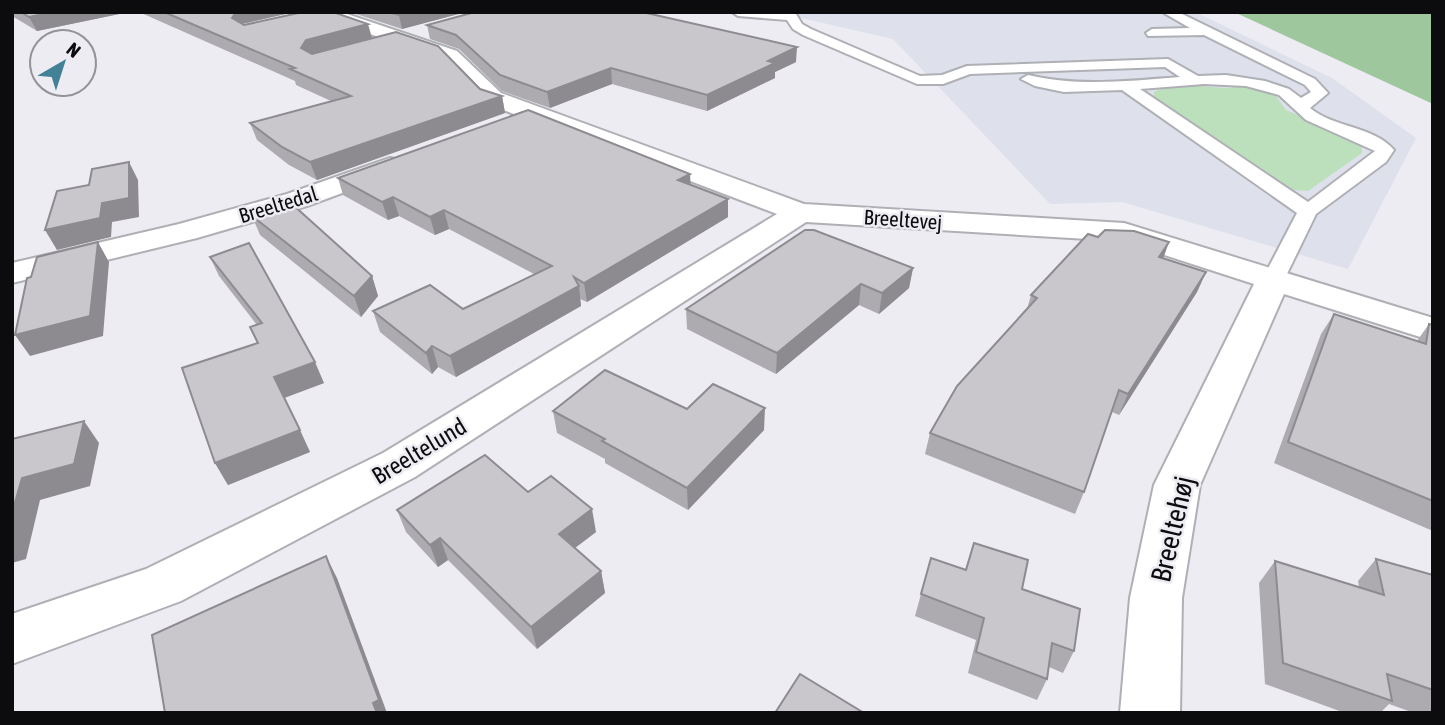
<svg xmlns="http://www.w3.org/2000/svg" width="1445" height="725" viewBox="0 0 1445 725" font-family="'Asap Condensed',sans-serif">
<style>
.built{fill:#dee0ec}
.green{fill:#bce0bb}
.forest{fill:#9fc79d}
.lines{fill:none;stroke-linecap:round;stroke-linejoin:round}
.service-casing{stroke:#afb0b5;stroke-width:4}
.minor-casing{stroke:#afb0b5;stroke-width:4}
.service{fill:#fff;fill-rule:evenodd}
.minor{fill:#fff;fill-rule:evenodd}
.wall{fill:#adabaf}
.shaded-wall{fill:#8d8b8f}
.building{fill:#c9c7cc;stroke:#8d8b8f;stroke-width:2}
.labels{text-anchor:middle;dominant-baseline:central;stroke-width:5;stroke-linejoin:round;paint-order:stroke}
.far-street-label{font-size:21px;fill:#0c0c0e;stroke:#ececf2}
.street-label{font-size:24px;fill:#0c0c0e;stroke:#ececf2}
.near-street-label{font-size:28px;fill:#0c0c0e;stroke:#ececf2}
</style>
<rect width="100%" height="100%" fill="#ececf2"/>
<path class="built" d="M775,12h420l137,66 84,60 -68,131 -226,-67 -72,2 -157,-165z"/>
<path class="green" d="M1225,83h12l36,9 13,18 69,29 7,6v8l-54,38 -14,-1 -136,-88 -4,-6v-4c24,-13 52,-3 78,-4z"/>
<path class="forest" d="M1234,12h199v92z"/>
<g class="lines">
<defs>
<path id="service" d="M732,12l64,2 6,10 9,5 109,47 22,-1 25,-9 201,-7 30,17 28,-1 39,6 24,8 12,9 10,-6 -6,-7 -101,-50 -56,1 -2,-3 6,-4 38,-1 -26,-15 14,-1 137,67 13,14 -18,15c24,20 64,18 84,42l-8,12 -70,52 -32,66 -3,5h-16l-3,-5 35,-67 -175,-123 -58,2 -29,-6 -14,-7 7,-4c50,12 100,6 152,2l-15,-10 -195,7 -27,10h-26l-114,-49 -10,-6 -6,-9 -49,-4zM1204,84l42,2 33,9 27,25 69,31 -67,51 -168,-113z"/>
<g id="minor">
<path d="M341,12l116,39 44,42 303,111 320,19 309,95v23l-149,-47 -84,191 -18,113 -2,115h-60l10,-115 24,-113 100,-201 -133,-43 -315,-19 -391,255 -234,124 -169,63v-50l134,-45 237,-116 394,-239 -292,-111 -42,-44 -123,-42 -3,-4z"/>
<path d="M390,158l9,2 4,6 -4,6 -92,34 -110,32 -185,45v-20l167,-39 108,-30z"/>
</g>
</defs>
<use href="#service" class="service-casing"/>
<use href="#minor" class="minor-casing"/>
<use href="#service" class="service"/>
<use href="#minor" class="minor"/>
</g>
<g class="wall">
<path d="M12,12h117l-92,19 -25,-15z"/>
<path d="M139,12h155l-51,12 1,1 128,13 -60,16 168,35 22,7 3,17 -188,67 -28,-15 -32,-25 -7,-17 81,-22 -35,-16 -1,-4z"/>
<path d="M350,12h116l-64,17z"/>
<path d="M427,25l369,37 -21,10v6l-68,33 -95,-27 -62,24 -48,-17 -43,-42 -29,-10z"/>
<path d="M690,174v11l38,14v18l-141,85 -7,-3 1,7 -125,71 -18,-10 -6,7 -52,-42 -7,-21 90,-2 71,-35 -85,-45 -14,6 -36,-19 -11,4 -45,-25 -5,-17z"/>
<path d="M252,216l120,60 6,20 -17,21 -101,-82z"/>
<path d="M210,257l114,126 -40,15 26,54 -82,33 -13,-22 42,-120 -7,-16 7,-2 -38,-49z"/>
<path d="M1163,259l43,13 -9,20 -78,123 -7,-3 -28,80 -9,22 -150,-60 5,-21 97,-124 4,-14z"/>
<path d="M913,268l-4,20 -30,26 -20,-9 -83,69 -89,-45 -1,-20z"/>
<path d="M1334,314l83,27 12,-17 4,1v206l-159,-68 47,-129z"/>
<path d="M687,409l77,21 -76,80 -83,-47v-4l-48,-26 -4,-22z"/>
<path d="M528,492l68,40 -21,16 26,23 4,22 -68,56 -89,-89 -10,7 -32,-35 -9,-22z"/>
<path d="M974,543l48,46 52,62 -11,22 -14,-6 -2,12 -10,21 -69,-27 8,-33 -61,-24 6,-22 44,-24z"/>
<path d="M1376,559l57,16v138h-19l-25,-9 -9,9h-35l-80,-29 -6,-101 16,-22 84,26 -1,-6z"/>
</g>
<g class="shaded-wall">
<path d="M53,12h76l-92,19 -8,-14z"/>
<path d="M236,12h58l-53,12 -9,-6z"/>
<path d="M411,12h55l-64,17 -3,-14z"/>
<path d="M368,24l4,14 -62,16 -9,-6 5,-8z"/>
<path d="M797,47l-1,15 -21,10v6l-68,33v-16l61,-34z"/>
<path d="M611,68l1,16 -62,24 -3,-16z"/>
<path d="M502,96l3,17 -188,67 -7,-18z"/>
<path d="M129,162l9,18 1,37 -27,5 -1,15 -54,13 -12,-20 57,-27z"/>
<path d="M690,174l1,17 -13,-11z"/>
<path d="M393,197l6,19 -11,4 -6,-18z"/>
<path d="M728,199v18l-141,85 -3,-19z"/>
<path d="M444,210l5,19 -14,6 -5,-18z"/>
<path d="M98,242l11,20 -6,74 -73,20 -15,-21z"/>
<path d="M1169,242l-7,20 -3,-5z"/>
<path d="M913,268l-4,20 -30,26 3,-21z"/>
<path d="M1206,272l-9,20 -78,123 9,-21z"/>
<path d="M372,276l6,20 -17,21 -7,-21z"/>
<path d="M861,284l-2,21 -83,69 1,-21z"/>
<path d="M579,286l2,20 -125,71 -6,-21z"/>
<path d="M432,346l6,21 -6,7 -6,-21z"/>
<path d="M315,362l9,21 -40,15 -10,-21z"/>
<path d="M765,408l-1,22 -76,80 -1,-22z"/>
<path d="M84,421l15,22 -9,43 -50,14 -14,59 -14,4v-50l10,-35z"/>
<path d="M300,430l10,22 -82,33 -13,-22z"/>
<path d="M592,509l4,23 -32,24 -5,-22z"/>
<path d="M440,538l8,22 -10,7 -8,-22z"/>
<path d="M326,556l11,22 50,135h-10l-4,-10z"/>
<path d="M601,571l4,22 -68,56 -6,-22z"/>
</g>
<g class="building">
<path d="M21,12h32l-24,5z"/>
<path d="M164,12h72l-4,6 12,7 59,-13h30l35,12 -62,16 -5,8 11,6 84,-22 42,14 42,43 22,7 -192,66 -28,-15 -32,-24 101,-27 -61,-27 5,-1z"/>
<path d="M388,12h23l-12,3z"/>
<path d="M475,12h167l155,35 -29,14 7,2 -68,32 -96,-27 -64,24 -47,-17 -44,-40 -29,-10z"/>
<path d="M528,110l162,64 -12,6 50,19 -144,84 -10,-6 5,9 -129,70 -18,-10 -6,7 -53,-42 57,-26 33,24 89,-43 -108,-56 -14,7 -37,-20 -11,5 -44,-24z"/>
<path d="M129,162v36l-27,5 -2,15 -55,12 12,-39 32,-6 3,-16z"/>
<path d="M292,204l80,72 -18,20 -102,-80z"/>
<path d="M805,230h9l99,38 -31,25 -21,-9 -84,69 -91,-44z"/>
<path d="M1105,230l29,1 35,11 -10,15 47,15 -78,122 -9,-4 -35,102 -154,-59 27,-47 80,-88 -6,-3 57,-61 10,3z"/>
<path d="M98,242l-8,74 -75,19 12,-57 4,-1 6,-20z"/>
<path d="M249,243l66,119 -41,15 26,53 -85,33 -33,-95 76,-25 -8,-16 12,-4 -52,-66z"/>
<path d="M1334,314l92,30 3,-20 4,1v176l-145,-59z"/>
<path d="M605,370l82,39 26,-25 52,24 -78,80 -85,-47 3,-2 -52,-28z"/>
<path d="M84,421l-10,43 -52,14 -10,35v-74z"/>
<path d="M485,455l43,37 23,-16 41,33 -33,25 42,37 -70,56 -91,-89 -10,7 -33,-35z"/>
<path d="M974,543l54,17 -6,29 58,20 -6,42 -22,-8 -5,36 -71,-27 8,-34 -63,-24 10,-36 35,12z"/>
<path d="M326,556l53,144 -6,3 4,10h-212l-13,-78z"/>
<path d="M1376,559l57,16v115l-46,-16 5,27 -109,-38 -8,-102 109,34z"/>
<path d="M800,674l64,39h-89z"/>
</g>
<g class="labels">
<g class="far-street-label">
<text transform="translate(278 204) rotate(-17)">Breeltedal</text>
<text transform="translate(903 219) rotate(4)">Breeltevej</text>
</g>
<g class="street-label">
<text transform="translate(419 451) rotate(-31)">Breeltelund</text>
</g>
<g class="near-street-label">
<text transform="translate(1172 529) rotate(-77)">Breeltehøj</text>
</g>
</g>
<rect width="1445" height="725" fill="none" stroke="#0c0c0e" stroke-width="28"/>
<g transform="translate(63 63) rotate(39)"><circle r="33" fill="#ececf2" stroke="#929297" stroke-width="2"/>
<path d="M0-5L12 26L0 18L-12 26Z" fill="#438196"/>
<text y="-10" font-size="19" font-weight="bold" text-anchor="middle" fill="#0c0c0e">N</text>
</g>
</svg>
